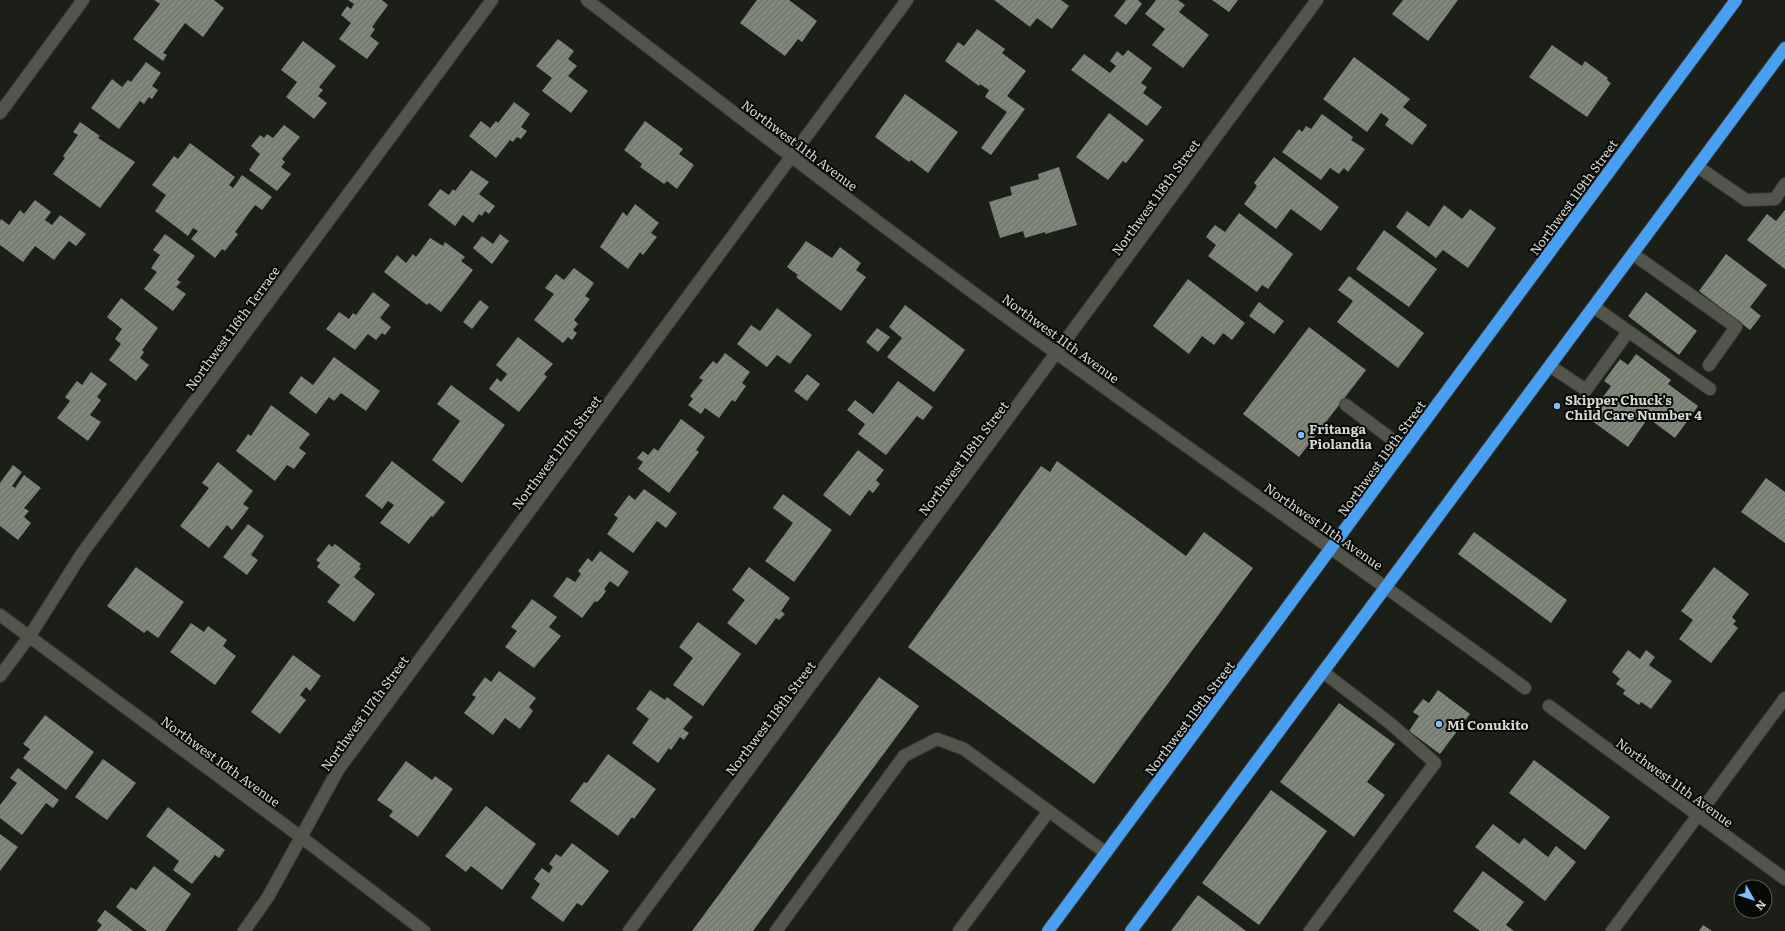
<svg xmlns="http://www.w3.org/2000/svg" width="1785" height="931" viewBox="0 0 1785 931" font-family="Literata,serif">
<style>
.building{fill:url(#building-hatch)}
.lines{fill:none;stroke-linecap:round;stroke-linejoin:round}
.minor-casing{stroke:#383a35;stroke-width:14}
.highway-casing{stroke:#383a35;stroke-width:14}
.minor{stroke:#51554b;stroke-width:12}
.highway{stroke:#49a0f2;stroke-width:12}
.poi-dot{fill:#80bdfa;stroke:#070906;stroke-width:1.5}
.labels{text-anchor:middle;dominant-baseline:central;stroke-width:4;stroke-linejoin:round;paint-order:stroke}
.street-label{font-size:13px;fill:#d5d7d2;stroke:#070906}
.poi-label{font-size:13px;font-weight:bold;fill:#d5d7d2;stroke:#070906;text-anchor:start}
</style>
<defs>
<pattern id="building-hatch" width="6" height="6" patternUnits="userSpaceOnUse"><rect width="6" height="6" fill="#81867b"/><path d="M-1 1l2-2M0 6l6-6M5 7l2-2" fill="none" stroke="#6a6e66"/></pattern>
</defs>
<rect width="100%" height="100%" fill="#1b1f17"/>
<g class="building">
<path d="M154,0h60l10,8 -21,29 -18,-14 -22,30 4,2 -4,6 -30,-22 27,-35z"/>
<path d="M348,0h34l6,5 -16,22 3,2 -5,7 9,7 -12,16 -28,-20 12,-16 -10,-8 6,-9 4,3 3,-5z"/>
<path d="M757,0h32l28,21 -15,21 -4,-3 -13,17 -45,-33z"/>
<path d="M994,0h67l8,6 -17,23 -15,-11 -7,9z"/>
<path d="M1126,0h12l4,4 -16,21 -12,-9z"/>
<path d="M1156,0h22l7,5 -6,7 30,23 -26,33 -31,-23 13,-16 -20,-15z"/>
<path d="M1212,0h26l-9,12z"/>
<path d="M1403,0h55l-30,41 -36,-27z"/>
<path d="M977,29l28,20 -3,4 24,18 -19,25 18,13 -34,46 -10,-7 26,-36 -22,-15 4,-7 -9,-6 -1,2 -34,-25 13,-19 6,4z"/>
<path d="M558,39l16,12 -6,8 9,7 -9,10 20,15 -17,22 -29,-22 10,-13 -16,-12z"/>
<path d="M303,41l33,25 -17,21 4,3 -5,6 9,7 -13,16 -28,-22 11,-15 -16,-12z"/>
<path d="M1552,45l30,21 3,-5 23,17 -1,2 4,3 -24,34 -58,-40z"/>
<path d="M1128,50l24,18 -11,15 6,4 -4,6 19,14 -15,19 -76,-56 13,-16 26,19 6,-7 -6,-5 7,-10 6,5z"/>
<path d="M1354,57l56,42 -7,8 24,18 -15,20 -27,-20 4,-6 -8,-6 -14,19 -44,-33z"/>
<path d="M146,62l15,11 -9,13 6,4 -6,9 -3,-2 -5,7 -4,-3 -21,28 -28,-21 21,-29 10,8 6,-7 3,2z"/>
<path d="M905,94l53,38 -30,41 -17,-13 -2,2 -34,-25z"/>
<path d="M514,102l16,12 -9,13 6,4 -6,8 -4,-2 -4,5 -3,-2 -14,18 -27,-22 12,-15 9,7 6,-7 2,2z"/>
<path d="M1109,113l35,27 -18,23 -3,-2 -15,19 -32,-23z"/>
<path d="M1322,114l31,23 -2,3 14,9 -17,23 -4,-4 -5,6 -9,-6 -9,12 -39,-28 17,-23 3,3 4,-6 5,3z"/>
<path d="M645,121l38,28 -4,5 15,11 -17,24 -10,-8 -3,3 -24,-17 2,-3 -18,-14z"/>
<path d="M80,122l20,14 -2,2 37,24 -35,46 -47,-34 12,-16 -2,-2 15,-21 -5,-3z"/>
<path d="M284,125l16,12 -18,22 3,3 -4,5 10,7 -14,17 -28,-21 11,-16 -9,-8 9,-11 4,3 3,-4 6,4z"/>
<path d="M190,143l45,34 -6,8 4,3 9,-13 30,22 -10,13 -7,-5 -20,27 3,2 -13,17 -3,-2 -7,9 -24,-19 7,-8 -5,-3 -5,8 -33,-25 11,-16 -14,-10 22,-29 4,3z"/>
<path d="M1274,157l65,50 -18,24 -30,-22 -15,20 -32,-25 13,-18 -3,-3z"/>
<path d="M1059,167l18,58 -32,9v-2l-20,6 -2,-7 -23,7 -11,-36 23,-7 -2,-8 29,-8 -1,-5z"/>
<path d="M471,170l18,12 -10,12 16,12 -6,8 -4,-3 -3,5 -3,-2 -6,9 -10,-8 -8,11 -27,-21 12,-16 9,6 4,-6 2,2z"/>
<path d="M35,200l16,12 -6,8 7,5 8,-10 26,19 -10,12 -7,-5 -15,19 -19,-14 -12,16 -23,-17v-24l1,-2 8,6 11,-15 4,4z"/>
<path d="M635,204l24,19 -8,10 6,4 -14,18 -3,-3 -12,17 -28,-22 23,-35 4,4z"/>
<path d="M1444,205l18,14 8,-10 26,19 -28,40 -25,-18 -7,8 -40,-31 11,-16 22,16z"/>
<path d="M1785,210v59l-38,-29 20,-26 9,7z"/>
<path d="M1239,213l54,41 -25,35 -6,-4 -5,7 -49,-36 8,-11 -10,-8 4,-6 5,-6 10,7z"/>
<path d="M1384,230l53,39 -28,38 -53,-38z"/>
<path d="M165,234l30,22 -18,24 4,2 -5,5 10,7 -13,17 -29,-22 13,-17 -6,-4 9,-13 -7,-5z"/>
<path d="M500,234l9,7 -17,23 -19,-16 9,-12 11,8z"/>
<path d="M430,238l13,8 2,-4 20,15 -4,4 12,9 -32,42 -12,-9 -2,2 -43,-33 13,-17 9,8 7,-9 3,3z"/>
<path d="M806,241l26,17 8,-11 21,16 -5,7 10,7 -25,34 -45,-34 2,-2 -11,-8z"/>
<path d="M1726,254l41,31 -17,22 11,9 -11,14 -51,-39z"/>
<path d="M574,268l20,15 -9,13 5,3 -16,21 4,4 -5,6 4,3 -5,7 -4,-3 -5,6 -29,-23 20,-26 -9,-6 11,-14 8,6z"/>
<path d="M1349,276l75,57 -26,35 -61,-46 16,-21 -15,-11z"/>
<path d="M1188,279l57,44 -13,17 -9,-7 -9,12 -12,-9 -13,18 -36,-28z"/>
<path d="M373,292l17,13 -10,13 11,9 -6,8 -3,-2 -6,7 -8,-6 -13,16 -29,-21 13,-17 10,7 4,-6 3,2z"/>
<path d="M1646,292l51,39 -18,24 -51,-39z"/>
<path d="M121,298l37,30 -16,22 2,2 -4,6 9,7 -13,16 -27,-21 12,-16 -6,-5 7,-10 -15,-12z"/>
<path d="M480,300l9,7 -17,22 -9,-7z"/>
<path d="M1259,302l25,19 -10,13 -25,-18z"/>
<path d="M905,305l60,45 -31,42 -47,-35 15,-19 -13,-11z"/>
<path d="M777,308l35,27 -22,29 -13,-9 -10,12 -30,-23 14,-19 9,6z"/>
<path d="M1309,327l57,43 -67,87 -56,-43z"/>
<path d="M877,328l13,9 -12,15 -12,-10z"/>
<path d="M518,337l35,27 -9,10 3,3 -28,35 -30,-23 8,-11 4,4 6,-8 -11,-9z"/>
<path d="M725,353l25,19 -8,11 4,3 -11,16 -3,-2 -13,18 -14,-10 -4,6 -13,-9 5,-6 -3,-3 13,-16 -4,-2 14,-17 4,3z"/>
<path d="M1636,354l35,26 -3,4 30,22 -23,32 -27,-20 -20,29 -40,-29 23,-32 -7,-5 16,-22 8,6z"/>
<path d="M334,357l46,34 -14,20 -25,-18 -7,8 -5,-4 -13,17 -27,-21 12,-17 12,9z"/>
<path d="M91,372l16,12 -10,13 4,3 -11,15 11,7 -13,19 -31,-23 13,-17 -5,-4 12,-16 5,4z"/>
<path d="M807,374l13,10 -13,17 -13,-10z"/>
<path d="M898,381l35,26 -10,13 -6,-4 -31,39 -28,-21 7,-10 -18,-14 8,-10 18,14z"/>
<path d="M451,385l54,40 -43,58 -30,-23 28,-39 -23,-17z"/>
<path d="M271,405l39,29 -11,14 7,5 -12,16 -7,-4 -12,16 -39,-30 12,-17 3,2z"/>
<path d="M681,419l24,18 -9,13 3,2 -30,41 -31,-24 5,-7 -6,-4 6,-7 5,4 6,-7 4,3z"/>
<path d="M858,450l26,20 -8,10 4,4 -7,9 -4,-3 -19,26 -27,-21z"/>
<path d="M392,461l53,41 -12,15 -2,-1 -22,28 -29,-21 14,-18 -6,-4 -6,8 -17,-13z"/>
<path d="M1057,461l129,95 18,-24 49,36 -159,216 -186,-137 133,-181 9,6z"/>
<path d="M218,462l35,29 -10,13 6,4 -17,22 -5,-5 -18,23 -29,-22 29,-38 -7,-5z"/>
<path d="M13,465l9,7 -10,14 3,2 9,-13 17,13 -17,20 5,3 -5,6 7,6 -13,17 -18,-14v-43z"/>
<path d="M1766,478l19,14v51l-44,-31z"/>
<path d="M644,489l33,24 -11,15 -9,-7 -24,32 -26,-19 11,-16 -4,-3 15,-20 6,5z"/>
<path d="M783,494l49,36 -38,52 -29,-21 28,-38 -20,-15z"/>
<path d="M248,524l16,12 -13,19 7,5 -11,15 -24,-18z"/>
<path d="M1474,532l93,68 -16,23 -93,-69z"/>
<path d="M329,544l3,3 3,-3 26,20 -2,3 2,1 -7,9 21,17 -21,28 -27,-20 13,-17 -23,-18 3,-4 -4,-3z"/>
<path d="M600,551l29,21 -11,15 -8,-6 -6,8 2,2 -4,6 -5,5 -2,-1 -13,17 -29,-22 14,-19 8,5 6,-8 -3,-3 10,-13 4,4z"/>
<path d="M136,567l48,35 -26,36 -11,-8 -3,3 -37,-27z"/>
<path d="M749,567l41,31 -9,13 4,3 -6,6 -3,-2 -20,27 -29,-22 18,-23 -13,-10z"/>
<path d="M1714,567l35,27 -17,23 4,4 -3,3 5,4 -27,35 -32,-24 14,-19 -12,-9z"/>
<path d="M532,599l25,18 -8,10 12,9 -27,32 -29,-21 12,-16 -6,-4z"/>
<path d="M698,622l43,32 -38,52 -30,-21 20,-27 -14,-11z"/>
<path d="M191,623l13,9 4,-6 19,14 -4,6 13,10 -21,29 -45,-33z"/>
<path d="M1628,650l12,9 6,-9 9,7 -6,8 23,16 -21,28 -10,-7 -2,3 -16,-11 2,-4 -9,-6 4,-5 -8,-7z"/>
<path d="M293,655l28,21 -11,15 -4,-4 -6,8 6,5 -26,34 -29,-22z"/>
<path d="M499,671l37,27 -7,9 4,4 -13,18 -15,-11 -12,17 -29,-22 12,-16 -4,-2 13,-18 6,5z"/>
<path d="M879,677l40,29 -166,225h-61z"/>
<path d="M650,690l15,10 2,-3 26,20 -10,12 6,4 -5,7 -4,-3 -9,13 -2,-2 -11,15 -26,-20 17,-24 -13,-10z"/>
<path d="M1438,690l32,24 -30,40 -31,-23 10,-15 -6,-4 10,-13 6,4z"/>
<path d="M1339,703l56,41 -28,38 18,13 -31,42 -74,-55z"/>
<path d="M45,715l49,37 -28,38 -43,-32 7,-9 -7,-5z"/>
<path d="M608,754l48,35 -22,30 -2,-2 -14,19 -48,-35 14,-19 3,1z"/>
<path d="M103,759l33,24 -29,37 -32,-23z"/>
<path d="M1534,760l76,57 -25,33 -76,-57z"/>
<path d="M406,761l26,19 3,-4 18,13 -35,48 -29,-21 4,-5 -16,-11z"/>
<path d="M18,768l41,32 -6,8 -7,-5 -24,32 -22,-17v-13l17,-22 -7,-5z"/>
<path d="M1271,790l56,41 -68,94 -57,-42z"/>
<path d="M486,806l50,38 -34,46 -31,-24 -5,6 -21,-16z"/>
<path d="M168,807l57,43 -6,8 -4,-3 -23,29 -19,-14 6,-9 -33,-25z"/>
<path d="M1493,824l26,20 5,-6 24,19 8,-11 20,16 -31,39 -70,-54z"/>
<path d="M0,834l18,13 -18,24z"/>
<path d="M572,843l37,28 -27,35 -5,-3 -14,19 -32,-24 9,-14 -6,-5 4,-6 4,-5 7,5 4,-6 -4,-3 7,-10 5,3z"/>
<path d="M154,866l37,28 -26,37h-18l-31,-24 15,-20 5,3z"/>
<path d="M1483,871l41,31 -18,23 8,6h-34l-27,-20z"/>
<path d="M1198,895l48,36h-75z"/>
<path d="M105,910l28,21h-36l5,-6 -5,-4z"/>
<path d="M1703,925l9,6h-13z"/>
</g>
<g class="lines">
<defs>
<g id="minor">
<path d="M587,0c156,120 312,240 472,355 155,112 312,220 466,333"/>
<path d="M0,113l83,-113"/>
<path d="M1698,167l48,33 29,-1 10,-15"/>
<path d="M1633,254l103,73 -27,38"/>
<path d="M1594,307l116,82"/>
<path d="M1550,366l36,24 42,-58"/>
<path d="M1346,405l59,44"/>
<path d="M0,615l301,222 123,94"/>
<path d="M0,676l29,-39 54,-85 409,-552"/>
<path d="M1549,706l236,173"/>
<path d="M244,931l24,-34 70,-127 569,-770"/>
<path d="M629,931l688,-931"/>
<path d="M776,931l128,-175 33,-17 27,10 142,104"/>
<path d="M959,931l90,-120"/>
<path d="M1310,931l125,-168 -44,-39 -68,-52"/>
<path d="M1612,931l173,-233"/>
</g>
<g id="highway">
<path d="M1048,931l688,-931"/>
<path d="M1131,931l654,-883"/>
</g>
</defs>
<use href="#minor" class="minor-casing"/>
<use href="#highway" class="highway-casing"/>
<use href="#minor" class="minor"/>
<use href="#highway" class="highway"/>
</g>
<g class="poi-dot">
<circle cx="1557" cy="406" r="4"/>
<circle cx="1301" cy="435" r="4"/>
<circle cx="1439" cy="724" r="4"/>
</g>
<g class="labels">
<g class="street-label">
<text transform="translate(800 145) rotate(37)">Northwest 11th Avenue</text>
<text transform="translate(1155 197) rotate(-54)">Northwest 118th Street</text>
<text transform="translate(1573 197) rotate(-54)">Northwest 119th Street</text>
<text transform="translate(232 328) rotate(-54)">Northwest 116th Terrace</text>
<text transform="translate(1061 338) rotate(36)">Northwest 11th Avenue</text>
<text transform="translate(556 452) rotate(-53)">Northwest 117th Street</text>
<text transform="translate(963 458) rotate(-53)">Northwest 118th Street</text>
<text transform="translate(1381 458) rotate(-54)">Northwest 119th Street</text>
<text transform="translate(1324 526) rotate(35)">Northwest 11th Avenue</text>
<text transform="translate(364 713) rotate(-54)">Northwest 117th Street</text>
<text transform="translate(770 718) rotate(-53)">Northwest 118th Street</text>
<text transform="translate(1189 718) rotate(-53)">Northwest 119th Street</text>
<text transform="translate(221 761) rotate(36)">Northwest 10th Avenue</text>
<text transform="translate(1675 782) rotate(36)">Northwest 11th Avenue</text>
</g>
<g class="poi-label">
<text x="1565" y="399">Skipper Chuck's<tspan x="1565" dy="15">Child Care Number 4</tspan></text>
<text x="1309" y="428">Fritanga<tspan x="1309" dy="15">Piolandia</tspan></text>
<text x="1447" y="724">Mi Conukito</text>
</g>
</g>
<g transform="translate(1753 899) rotate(129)"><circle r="19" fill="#070906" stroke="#595b58"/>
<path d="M0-3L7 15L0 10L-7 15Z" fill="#80bdfa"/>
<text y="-6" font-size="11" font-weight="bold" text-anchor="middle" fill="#d5d7d2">N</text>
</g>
</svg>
